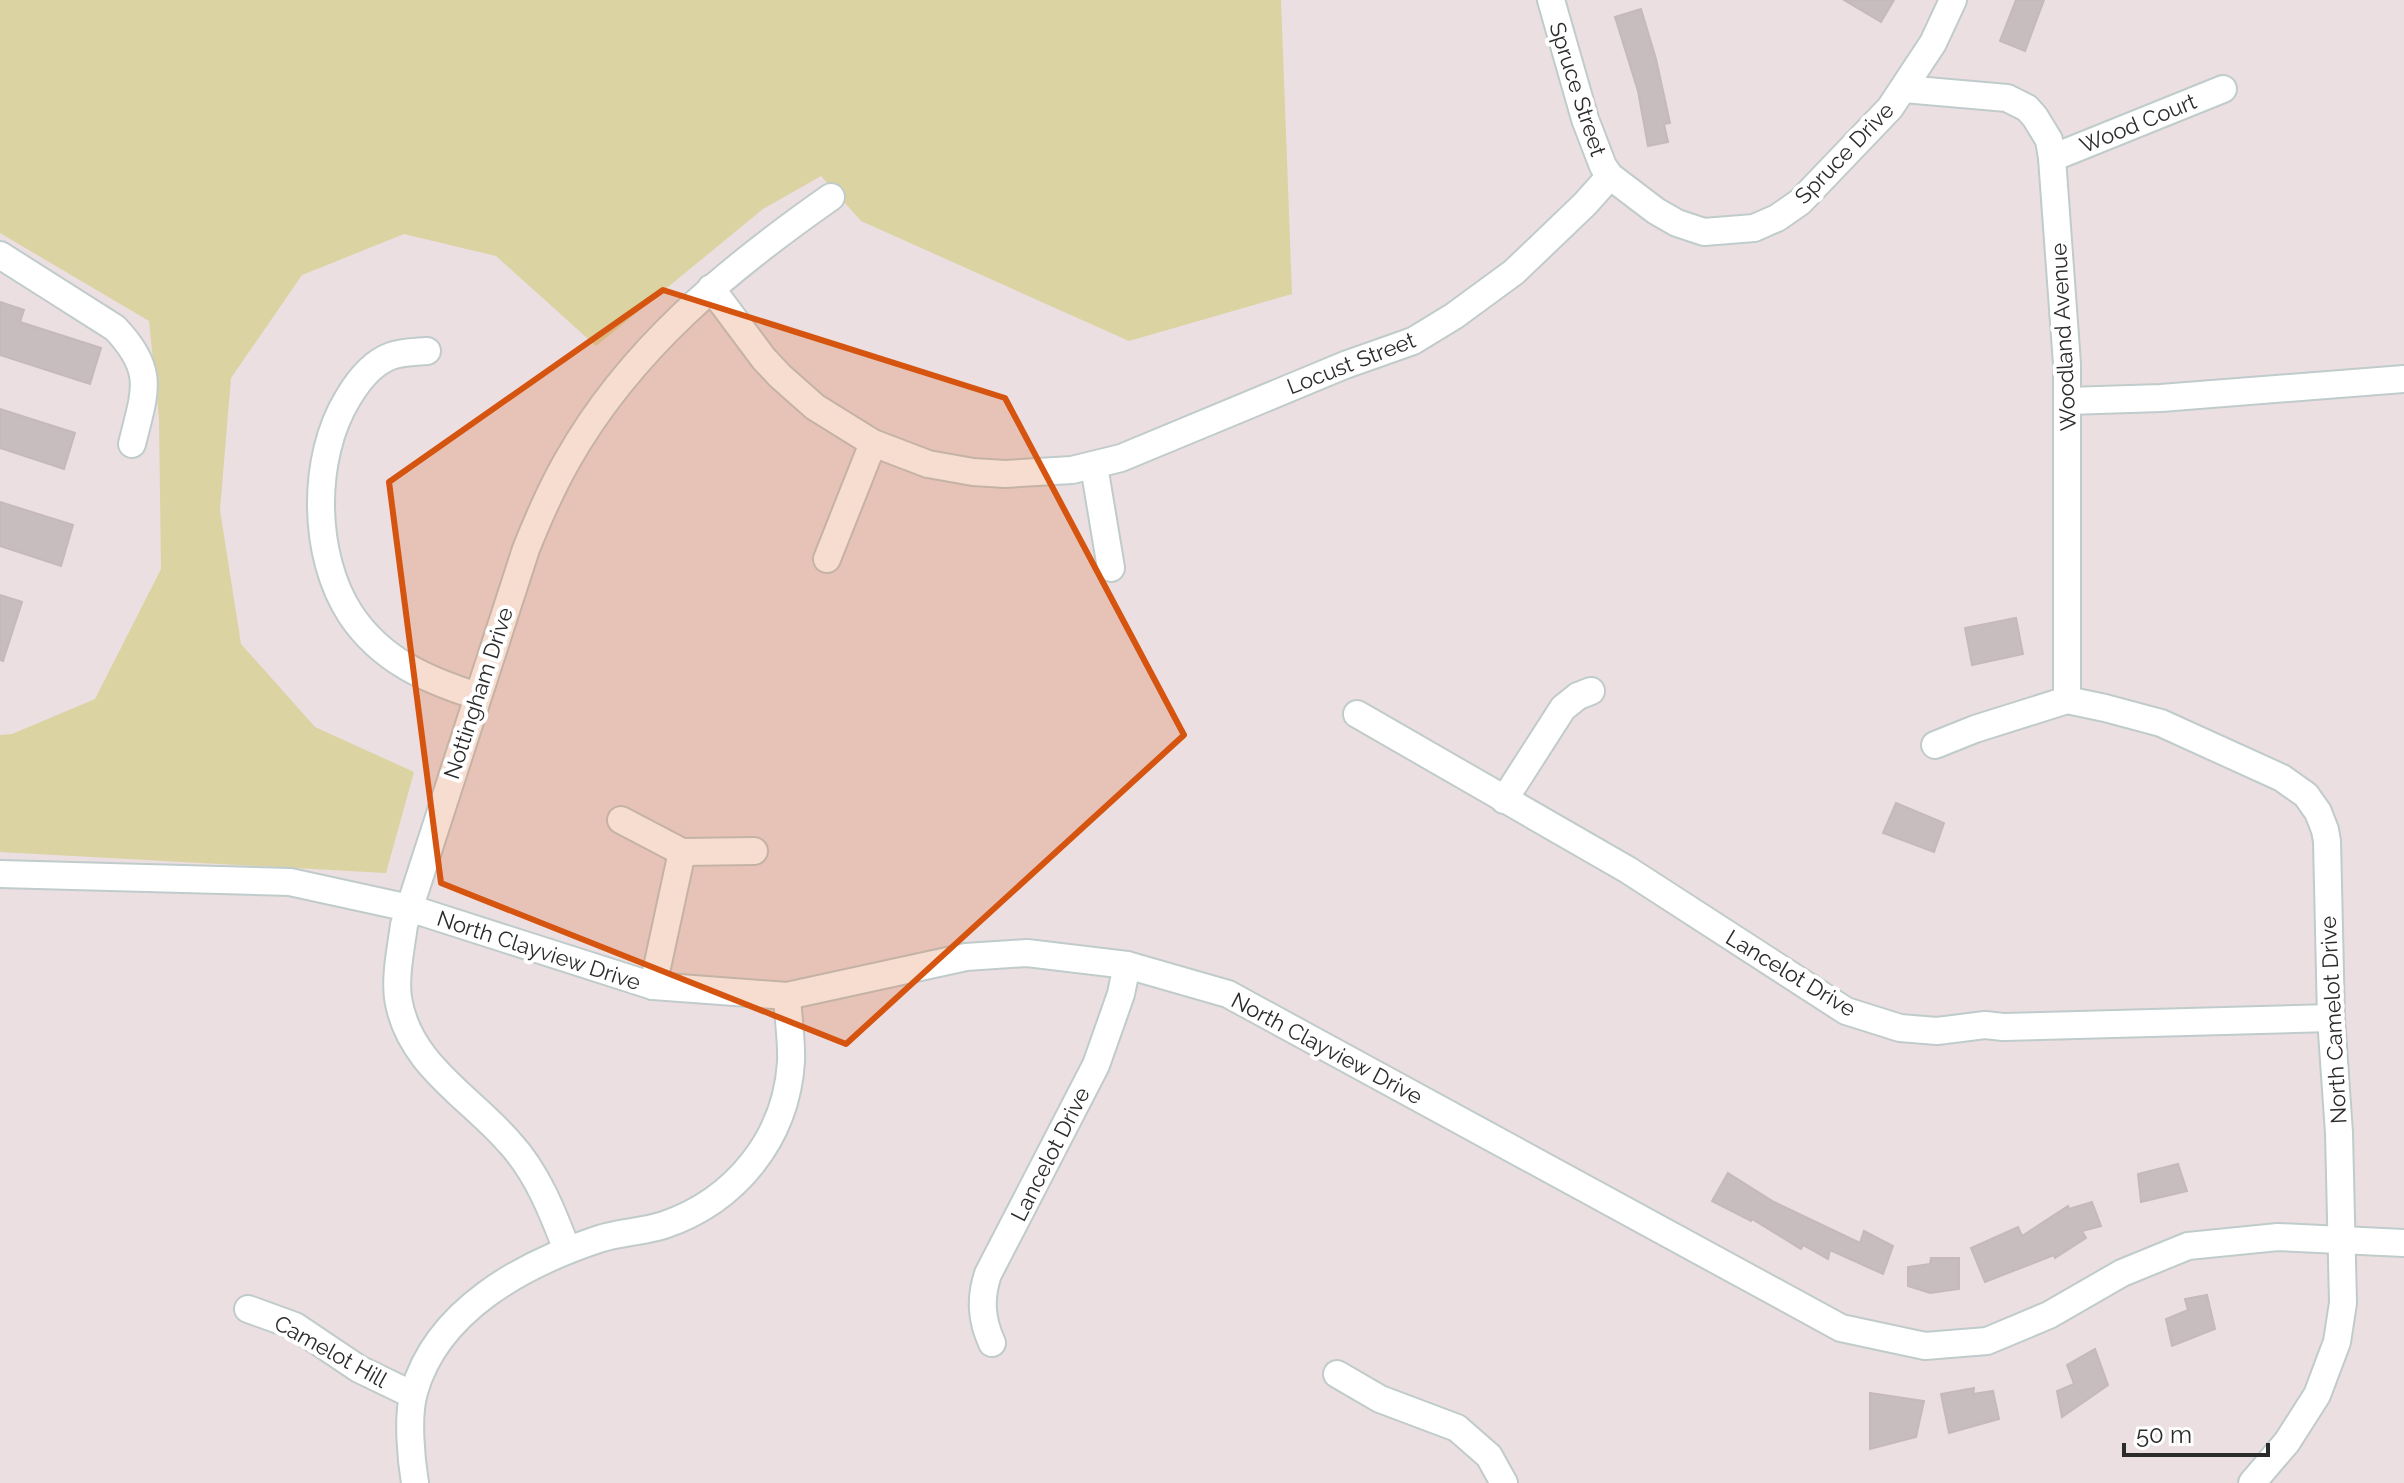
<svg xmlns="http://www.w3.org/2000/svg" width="2404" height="1483" viewBox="0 0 2404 1483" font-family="Raleway,sans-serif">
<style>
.green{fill:#dbd3a2}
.building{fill:#c7bdbf;stroke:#c6b8bb;stroke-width:2}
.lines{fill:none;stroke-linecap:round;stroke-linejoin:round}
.minor-casing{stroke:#c0cbcb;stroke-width:30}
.minor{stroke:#fff;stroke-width:26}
.marked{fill:#d5540f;fill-opacity:0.2;stroke:#d5540f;stroke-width:6;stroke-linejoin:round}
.labels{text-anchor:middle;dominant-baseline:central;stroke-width:8;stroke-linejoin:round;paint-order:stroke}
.street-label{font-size:22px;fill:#2b2b2b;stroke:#fff}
</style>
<rect width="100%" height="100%" fill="#ebdfe1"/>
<path class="green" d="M0,0h1281l11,294 -163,47 -268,-120 -40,-45 -58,33 -167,137 -100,-90 -92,-22 -102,41 -71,103 -11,132 21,134 74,83 99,45 -28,101 -386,-21v-117l12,-1 83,-35 66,-130 -2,-151 -10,-97 -149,-88z"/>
<g class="building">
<path d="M1844,0h50l-13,22z"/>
<path d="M2016,0h28l-19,51 -25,-10z"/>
<path d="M1641,9l15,50 14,64 -6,1 4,18 -20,4 -10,-55 -23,-74z"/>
<path d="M0,302l24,8 -4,12 81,26 -11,36 -90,-29z"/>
<path d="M0,409l75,24 -11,36 -64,-21z"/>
<path d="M0,502l73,23 -12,41 -61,-20z"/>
<path d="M0,595l22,7 -19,59 -3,-1z"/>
<path d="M2016,618l7,36 -51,11 -7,-37z"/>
<path d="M1896,803l48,20 -10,29 -51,-19z"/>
<path d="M2178,1164l9,27 -46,11 -3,-28z"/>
<path d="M1728,1173l46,29 86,41 4,-12 29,15 -10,28 -53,-24 -2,9 -25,-14 -2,4 -49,-30 -1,2 -39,-20z"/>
<path d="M2092,1202l9,24 -19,5 4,7 -31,20 -1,-3 -69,27 -14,-34 47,-21 4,9 46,-30 1,3z"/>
<path d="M1931,1258h28v31l-29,4 -22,-7v-19l22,-3z"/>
<path d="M2207,1295l8,34 -43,17 -6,-27 22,-9 -3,-11z"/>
<path d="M2095,1349l13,36 -46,32 -5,-26 17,-7 -7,-19z"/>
<path d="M1974,1388l-1,6 20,-3 6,28 -50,14 -8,-39z"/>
<path d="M1870,1393l54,8 -8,36 -46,12z"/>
</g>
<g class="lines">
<defs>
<g id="minor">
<path d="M1551,0l34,119 18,47 7,10 46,35 21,12 27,9 50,-4 23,-10 23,-16 90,-94 43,-65 20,-43"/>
<path d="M1904,89l103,9 20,10 8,9 14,23 3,18 15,206v336"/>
<path d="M2052,158l171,-69"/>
<path d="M0,255l115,73c41,43 30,63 17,116"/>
<path d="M711,288l53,71 16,17 35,31 58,36 55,21 45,8 32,2 67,-4 49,-12 224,-93 68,-24 41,-25 60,-44 71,-68 25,-28"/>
<path d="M427,351c-11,1 -25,1 -36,5 -19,7 -33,25 -43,42 -37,60 -36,158 3,217 31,46 76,65 126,81"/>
<path d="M2068,401l93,-3 243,-19"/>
<path d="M1094,466l17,102"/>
<path d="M827,559l46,-116"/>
<path d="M1357,714l271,156 218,141 54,17 37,3 48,-6 18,2 328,-9"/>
<path d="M1935,745l40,-16 92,-29 38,8 56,15 121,55 24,17 12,17 7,18 2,11 4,177 8,115 4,170 -6,39 -20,53 -30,47 -35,41"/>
<path d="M1504,800l59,-92 15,-12 13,-5"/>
<path d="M621,820l61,32 72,-1"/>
<path d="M0,874l290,8 119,26 244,78 134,10 179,-39 61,-4 100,12 101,29 613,334 84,18 62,-5 62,-26 73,-42 66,-27 90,-9 126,6"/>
<path d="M653,986l29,-134"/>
<path d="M567,1250c-14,-37 -30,-78 -58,-108 -40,-46 -101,-78 -111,-144 -3,-23 3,-50 6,-73l122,-376c12,-30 25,-60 41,-88 63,-112 161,-192 264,-264"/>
<path d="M248,1309l47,17 64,43 54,26"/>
<path d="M992,1343c-11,-24 -12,-45 -4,-69l108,-209 25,-71 6,-29"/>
<path d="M1337,1374l43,25 77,29 32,28 15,27"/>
<path d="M415,1483c-4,-24 -8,-67 -1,-91 23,-82 109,-128 185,-153 21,-7 44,-7 65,-14 71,-24 122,-86 127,-163 1,-21 -3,-45 -4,-66"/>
</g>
</defs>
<use href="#minor" class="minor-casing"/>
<use href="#minor" class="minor"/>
</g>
<path class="marked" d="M663,290l342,108 179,337 -338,309 -405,-161 -52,-401z"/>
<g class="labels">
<g class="street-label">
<text transform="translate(1578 89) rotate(72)">Spruce Street</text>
<text transform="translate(2138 123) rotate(-22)">Wood Court</text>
<text transform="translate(1844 153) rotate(-46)">Spruce Drive</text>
<text transform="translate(2063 337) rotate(-93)">Woodland Avenue</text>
<text transform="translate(1351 363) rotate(-21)">Locust Street</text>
<text transform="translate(478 693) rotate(-72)">Nottingham Drive</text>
<text transform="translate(539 950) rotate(18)">North Clayview Drive</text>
<text transform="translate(1791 973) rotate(31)">Lancelot Drive</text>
<text transform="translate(2333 1020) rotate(-93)">North Camelot Drive</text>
<text transform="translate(1327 1048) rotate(28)">North Clayview Drive</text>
<text transform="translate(1050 1154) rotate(-63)">Lancelot Drive</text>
<text transform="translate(331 1351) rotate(29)">Camelot Hill</text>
</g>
</g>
<path d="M2124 1443v12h144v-12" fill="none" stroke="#2b2b2b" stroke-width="4"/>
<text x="2136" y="1443" font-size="24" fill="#2b2b2b" stroke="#ffffff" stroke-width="6" paint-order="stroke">50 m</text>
</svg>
